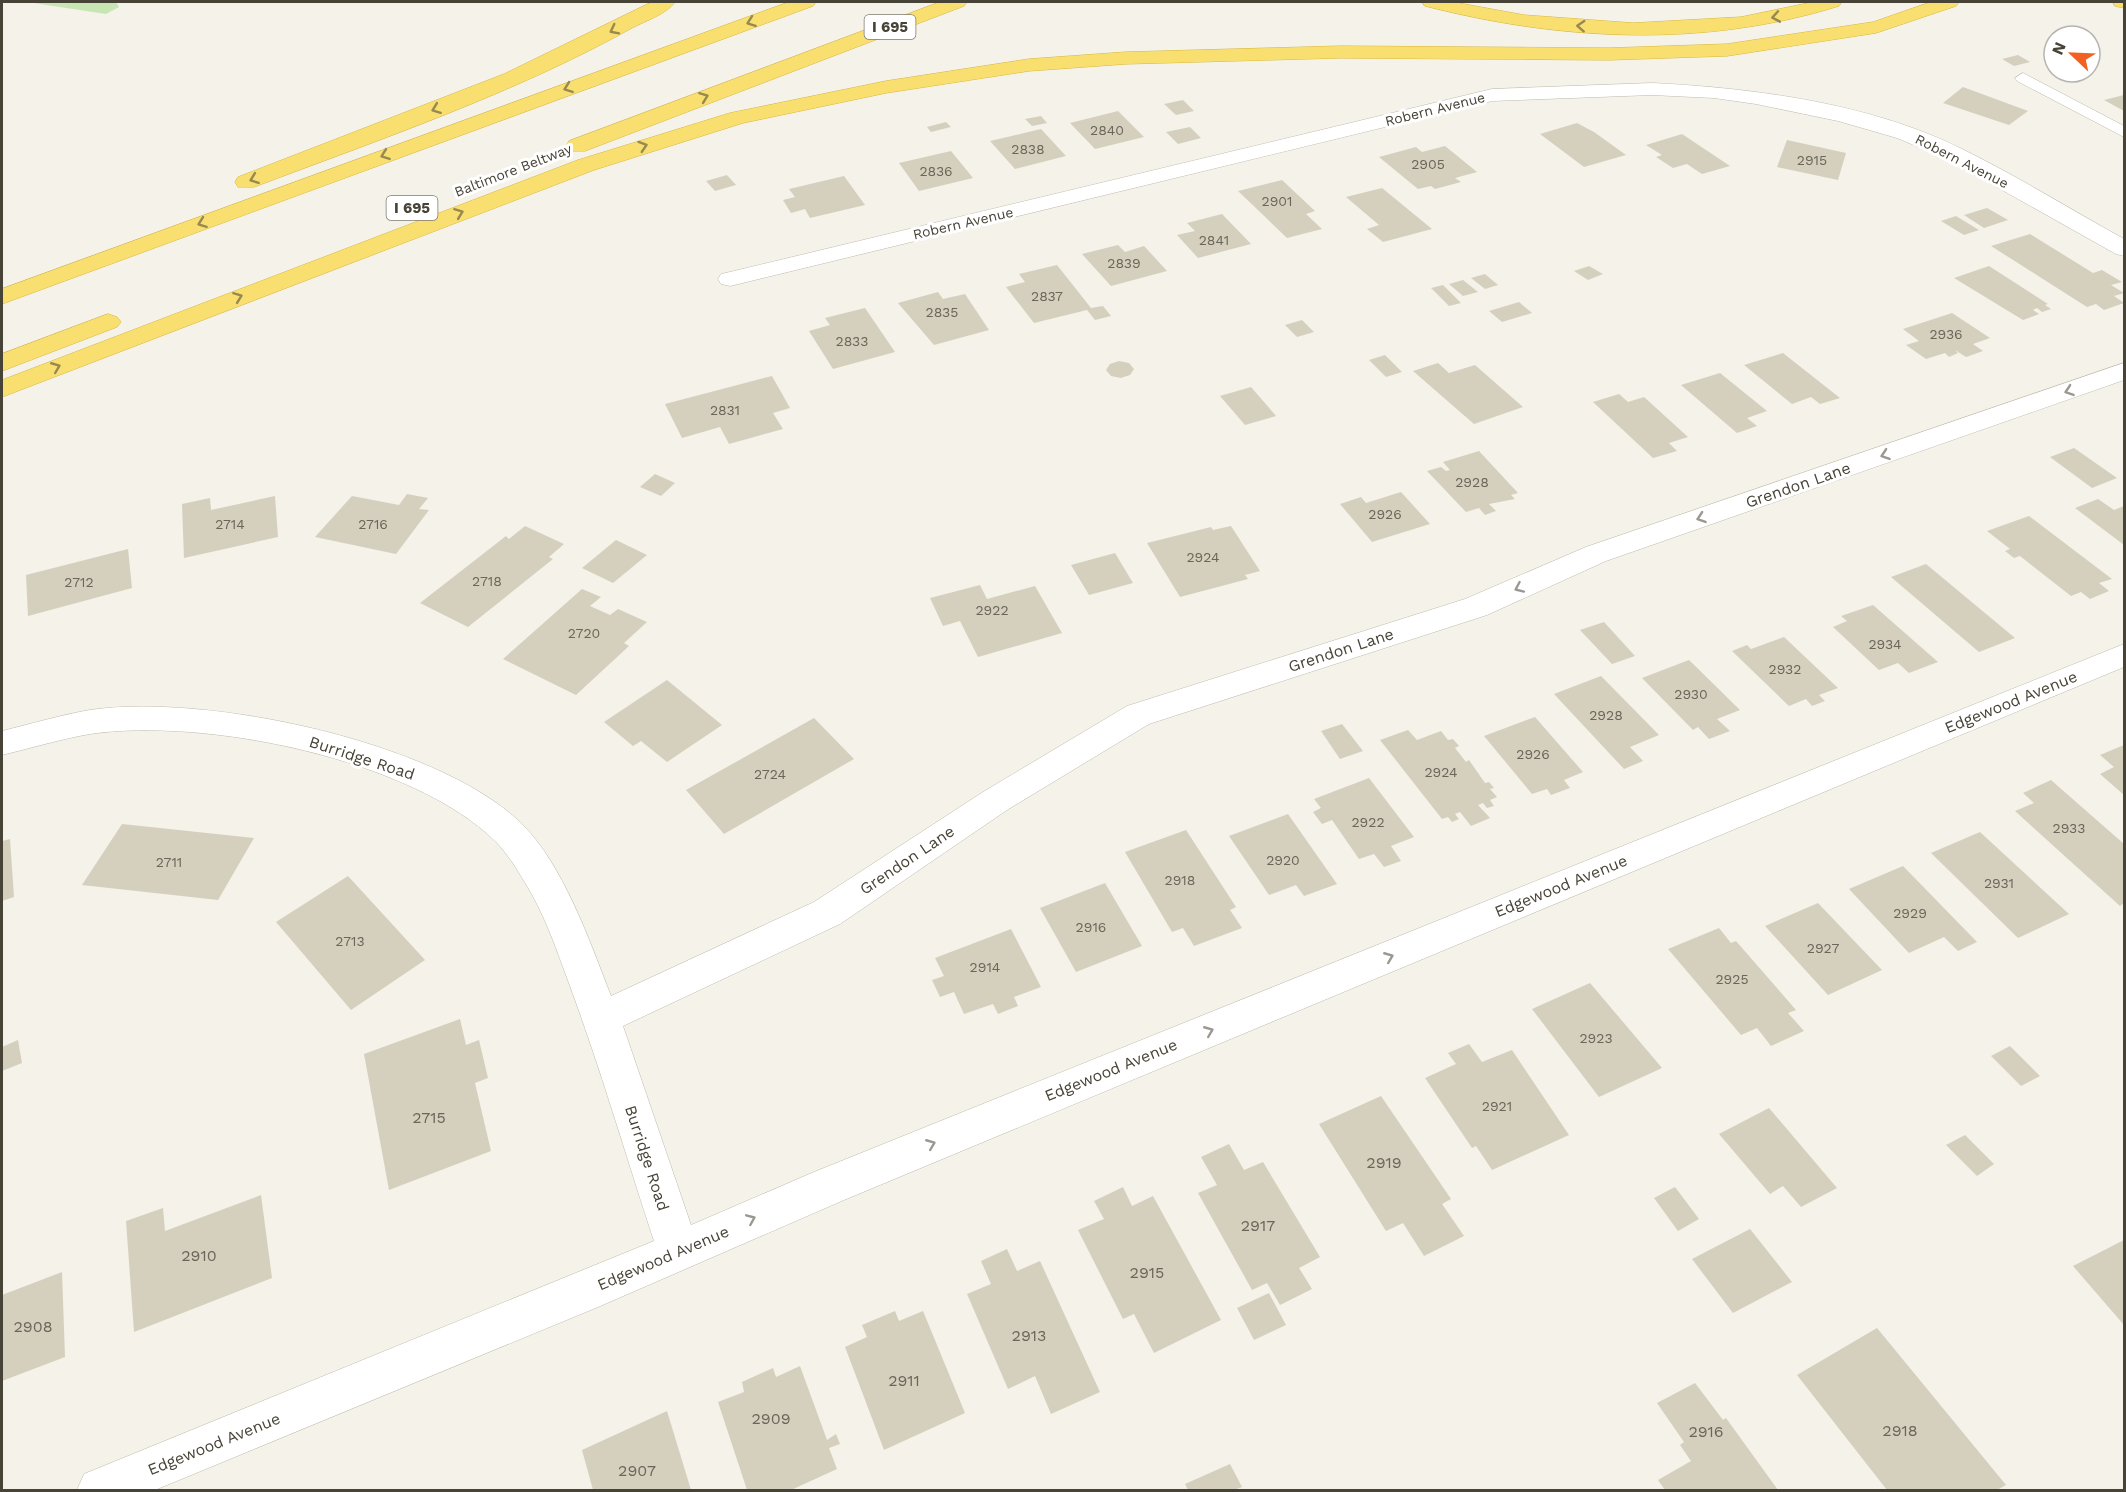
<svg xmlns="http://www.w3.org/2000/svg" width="2126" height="1492" viewBox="0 0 2126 1492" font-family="'Work Sans',sans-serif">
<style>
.green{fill:#c7e6b3}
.building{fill:#d5d0be}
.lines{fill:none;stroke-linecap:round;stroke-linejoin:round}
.service-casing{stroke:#bfbbab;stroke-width:1}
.minor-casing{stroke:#bfbbab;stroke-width:1}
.motorway-casing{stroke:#d8b73f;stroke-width:1}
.service{fill:#fff;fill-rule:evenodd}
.minor{fill:#fff;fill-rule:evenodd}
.motorway{fill:#f8df6f;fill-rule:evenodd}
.oneway{stroke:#978950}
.oneway2{stroke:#9a9891}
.labels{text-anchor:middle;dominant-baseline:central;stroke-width:6;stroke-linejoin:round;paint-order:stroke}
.far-street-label{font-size:14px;fill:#474337;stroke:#fff}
.number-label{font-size:14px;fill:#6a6659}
.shield{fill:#fff;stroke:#7e7b73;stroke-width:1.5}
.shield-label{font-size:15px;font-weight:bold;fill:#474337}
.street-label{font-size:16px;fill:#474337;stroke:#fff}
.near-number-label{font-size:16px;fill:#6a6659}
</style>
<rect width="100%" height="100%" fill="#f4f2e9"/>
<path class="green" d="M27,2h89l3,5 -13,7z"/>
<g class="building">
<path d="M2018,55l12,7 -16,4 -12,-7z"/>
<path d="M1963,87l65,24 -19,14 -66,-22z"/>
<path d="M2124,95v16l-20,-11z"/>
<path d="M1183,100l11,11 -18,4 -12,-11z"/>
<path d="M1118,111l26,26 -49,12 -25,-26z"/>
<path d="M1041,116l6,7 -15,3 -7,-7z"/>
<path d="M946,122l5,5 -20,5 -4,-5z"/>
<path d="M1577,123l17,9 32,23 -42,12 -44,-33z"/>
<path d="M1190,127l11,11 -23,6 -12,-12z"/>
<path d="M1041,129l25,27 -51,13 -25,-28z"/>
<path d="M1682,134l48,32 -28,8 -15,-10 -14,4 -17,-11 6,-2 -16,-10z"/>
<path d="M1787,140l59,13 -8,27 -61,-13z"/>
<path d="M1445,146l32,26 -22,6 6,4 -26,7 -4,-3 -13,3 -39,-32 37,-10 6,5z"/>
<path d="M951,151l22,27 -54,13 -20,-28z"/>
<path d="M727,175l9,10 -21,6 -9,-10z"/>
<path d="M844,176l21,29 -55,13 -5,-9 -14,4 -8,-13 12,-3 -6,-8z"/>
<path d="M1282,180l33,31 -9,3 16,15 -35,9 -49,-47z"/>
<path d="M1382,188l50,41 -49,13 -16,-13 12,-4 -33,-28z"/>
<path d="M1987,208l21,12 -24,8 -20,-13z"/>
<path d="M1222,214l29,30 -53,14 -21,-23 18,-4 -8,-8z"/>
<path d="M1956,216l23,14 -15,5 -23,-14z"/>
<path d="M2030,234l63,39 9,-3 20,12 -11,3 13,8 -10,3 10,7 -20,7 -8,-6 -9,3 -96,-61z"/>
<path d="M1118,245l7,7 19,-6 23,25 -56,15 -29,-32z"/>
<path d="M1057,265l34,43 12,-2 8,10 -16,4 -8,-10 -53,13 -28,-36 19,-5 -6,-8z"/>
<path d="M1589,266l14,8 -15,6 -14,-9z"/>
<path d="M1989,266l59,38 -3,1 6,4 -9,3 -5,-4 -4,2 6,4 -16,6 -69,-42z"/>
<path d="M1485,274l13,11 -13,4 -14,-11z"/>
<path d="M1463,280l15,12 -15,4 -14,-12z"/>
<path d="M1443,285l18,18 -12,3 -18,-18z"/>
<path d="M938,292l5,7 22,-5 24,36 -55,15 -36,-42z"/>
<path d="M1519,302l13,11 -30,9 -13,-11z"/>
<path d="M865,308l30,44 -62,17 -24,-38 21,-6 -5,-7z"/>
<path d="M1952,313l38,25 -17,6 10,7 -17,6 -11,-7 3,3 -9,4 -4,-4 -19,6 -20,-14 13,-4 -16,-12z"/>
<path d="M1302,320l12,12 -17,5 -12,-12z"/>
<path d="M1783,353l57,45 -20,6 -9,-7 -19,7 -48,-39z"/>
<path d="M1385,355l17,17 -16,5 -17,-17z"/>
<path d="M1119,361l10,2 5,6 -4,6 -9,3 -10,-2 -5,-6 4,-6z"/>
<path d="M1438,363l11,10 26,-8 48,42 -49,17 -61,-53z"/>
<path d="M1720,373l47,38 -20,7 10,8 -20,7 -56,-48z"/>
<path d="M772,376l18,32 -17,5 10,16 -54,15 -9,-17 -38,11 -17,-34z"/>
<path d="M1251,387l25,29 -31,9 -25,-29z"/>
<path d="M1619,394l9,8 16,-5 44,40 -19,6 8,8 -24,7 -60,-56z"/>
<path d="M2074,448l43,30 -25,10 -42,-31z"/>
<path d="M1479,451l39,42 -7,2 4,4 -26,5 7,7 -11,4 -6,-7 -13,4 -39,-41 14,-4 5,4 4,-1 -7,-8z"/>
<path d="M655,474l20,9 -14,13 -21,-9z"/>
<path d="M1401,492l29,32 -58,18 -32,-38 21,-7 5,6z"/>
<path d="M407,494l21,4 -9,11 10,1 -33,44 -81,-17 37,-41 47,9z"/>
<path d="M275,496l3,41 -94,21 -2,-54 28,-6 1,12z"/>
<path d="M2098,499l16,11 10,-4v39l-49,-37z"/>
<path d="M2029,516l83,63 -13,4 10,8 -19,8 -9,-7 -10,4 -51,-40 -6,2 -9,-7 5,-2 -23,-18z"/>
<path d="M525,526l39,18 -15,13 4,2 -85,68 -48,-24 86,-67 3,3z"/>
<path d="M1231,526l29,45 -15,4 3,4 -68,18 -33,-54 64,-16 2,3z"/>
<path d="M616,540l31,15 -34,28 -31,-15z"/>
<path d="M128,549l4,39 -104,28 -2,-41z"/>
<path d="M1115,553l18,30 -44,12 -18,-30z"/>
<path d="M1926,564l89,74 -36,14 -88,-75z"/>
<path d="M980,585l7,14 48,-13 27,47 -84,24 -18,-36 -17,5 -13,-28z"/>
<path d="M582,589l19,8 -11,9 20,9 8,-6 29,13 -23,21 5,3 -53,49 -73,-36z"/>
<path d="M1873,605l65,57 -29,11 -11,-10 -19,7 -46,-43 14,-6 -6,-5z"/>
<path d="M1604,622l31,34 -23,8 -32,-34z"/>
<path d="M1784,637l54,51 -19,7 6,6 -13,5 -6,-7 -17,7 -57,-55 15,-6 4,4z"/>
<path d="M1689,660l51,50 -23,9 13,12 -21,8 -11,-12 -5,3 -51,-52z"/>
<path d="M1601,676l58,59 -29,12 13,14 -19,8 -70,-75z"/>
<path d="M667,680l55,45 -55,37 -26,-21 -8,5 -29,-24z"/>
<path d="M1535,717l48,55 -19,8 6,8 -19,7 -4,-6 -15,5 -48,-58z"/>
<path d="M814,718l40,41 -130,75 -38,-44z"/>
<path d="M1342,724l21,27 -23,8 -19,-28z"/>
<path d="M1408,730l9,10 24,-9 7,9 5,-1 6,7 -4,2 11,14 3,-2 16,23 4,-1 5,6 -4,1 7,8 -7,3 4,6 -7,2 -4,-5 -5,2 12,13 -19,8 -11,-14 -5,2 4,5 -7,3 -4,-5 -6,2 -62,-79z"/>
<path d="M2124,745v50l-24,-21 14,-7 -14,-12z"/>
<path d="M1369,778l45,59 -23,9 10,15 -17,6 -10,-13 -15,5 -27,-39 -10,4 -9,-12 8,-4 -7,-9z"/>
<path d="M2051,780l73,64v59l-4,3 -105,-95 19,-8 -11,-10z"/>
<path d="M1288,814l49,70 -33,12 -8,-11 -27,10 -40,-59z"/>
<path d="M122,824l132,14 -36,62 -136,-15z"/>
<path d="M1186,830l50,77 -6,3 12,18 -48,18 -11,-18 -11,4 -47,-80z"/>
<path d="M1980,832l89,82 -51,24 -87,-85z"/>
<path d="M10,839l4,58 -12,4v-60z"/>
<path d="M1903,866l74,76 -19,9 -14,-14 -35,16 -60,-64z"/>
<path d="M348,876l77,84 -74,50 -75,-88z"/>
<path d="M1105,883l37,63 -66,26 -36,-64z"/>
<path d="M1818,903l64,67 -54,25 -63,-69z"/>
<path d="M1719,928l12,15 5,-2 60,69 -8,3 16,18 -33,15 -14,-18 -16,7 -73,-86z"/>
<path d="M1011,929l30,58 -27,10 4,9 -20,8 -5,-10 -29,10 -10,-22 -14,5 -8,-17 12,-4 -9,-18z"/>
<path d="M1590,983l72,85 -63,29 -67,-88z"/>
<path d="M460,1019l6,26 13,-5 9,38 -13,5 16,68 -102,39 -25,-136z"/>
<path d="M18,1040l4,23 -20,8v-24z"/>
<path d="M1469,1044l13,18 30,-12 57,85 -77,35 -16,-24 -4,2 -47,-70 31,-14 -8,-11z"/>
<path d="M2010,1046l30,30 -19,10 -30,-30z"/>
<path d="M1381,1096l70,103 -9,5 22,32 -40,20 -21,-33 -17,8 -67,-107z"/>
<path d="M1769,1108l68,80 -36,19 -18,-21 -13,8 -51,-60z"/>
<path d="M1965,1135l29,29 -17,12 -31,-31z"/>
<path d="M1229,1144l15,26 19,-8 57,95 -21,11 13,21 -32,16 -13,-22 -15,7 -54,-97 19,-8 -16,-28z"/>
<path d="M1123,1187l9,19 21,-10 68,124 -67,33 -20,-39 -11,5 -45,-89 26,-11 -10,-18z"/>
<path d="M1675,1187l24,32 -21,12 -24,-33z"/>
<path d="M261,1195l11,83 -138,54 -8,-111 37,-13 2,23z"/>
<path d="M1750,1229l42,53 -59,31 -41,-54z"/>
<path d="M2124,1240v85l-51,-59z"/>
<path d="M1007,1249l10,22 23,-10 60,131 -49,22 -16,-38 -27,13 -41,-95 24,-10 -10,-23z"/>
<path d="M62,1272l3,85 -63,24v-86z"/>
<path d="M1269,1293l17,32 -32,15 -17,-32z"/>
<path d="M895,1311l4,10 24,-10 42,102 -81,37 -39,-103 22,-10 -5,-12z"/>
<path d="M1877,1328l129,157 -9,5h-110l-90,-115z"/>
<path d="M800,1366l27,74 9,-6 4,10 -11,4 8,21 -46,21h-44l-29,-88 26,-10 -2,-10 31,-14 3,9z"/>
<path d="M1695,1383l28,37 3,-2 52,72h-113l-7,-10 33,-19 -11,-16 4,-3 -27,-39z"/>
<path d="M667,1411l24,79h-98l-11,-40z"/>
<path d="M1230,1464l12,23 -8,3h-46l-3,-6z"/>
</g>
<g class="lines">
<defs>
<path id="service" d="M2023,73l101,53v11l-107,-56 -2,-3z"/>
<g id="minor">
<path d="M1652,83c101,5 218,20 310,66 55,27 108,60 162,90v17l-8,-2 -171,-96 -48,-20 -59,-17 -82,-17 -42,-6 -62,-3 -160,6 -762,185 -9,-2 -3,-5 3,-5 9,-2 762,-183z"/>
<path d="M2124,363v17l-518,181 -119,54 -338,109 -142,86 -167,114 -217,102 68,199 123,-53 1310,-528v23l-1280,533 -246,107 -443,183h-78l7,-16 570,-233c-28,-85 -53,-171 -84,-255 -13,-35 -25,-72 -46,-105 -7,-12 -17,-28 -28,-39 -83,-83 -292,-125 -406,-108 -29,5 -59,14 -88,21v-24c29,-7 59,-16 88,-21 115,-17 346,31 431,113 42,41 69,119 90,173l203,-94 169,-110 144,-86 338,-107 121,-52z"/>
</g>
<g id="motorway">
<path d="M652,2h23c-8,12 -30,19 -43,26 -119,66 -251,111 -378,159h-16l-3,-5 3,-5 266,-103z"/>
<path d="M789,2h27l-3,4 -811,298v-15z"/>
<path d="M940,2h27l-3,4 -379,145h-16l-3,-5 3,-5z"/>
<path d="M1422,2h31l71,13 109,8 108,-6 72,-15h29l-3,4c-135,42 -278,35 -414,0z"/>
<path d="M1931,2h28l-3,4 -80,27 -149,23 -118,4 -268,-2 -215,6 -97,7 -143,22 -143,30 -149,47 -592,227v-17l576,-220 152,-47 156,-32 143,-22 97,-7 215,-6 268,2 118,-4 146,-22z"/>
<path d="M2113,2h11v6l-9,-2z"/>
<path d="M108,314l9,3 4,5 -4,5 -115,44v-17z"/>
</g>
</defs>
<use href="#service" class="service-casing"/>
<use href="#minor" class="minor-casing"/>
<use href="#motorway" class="motorway-casing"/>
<use href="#service" class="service"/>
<use href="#minor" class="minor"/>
<use href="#motorway" class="motorway"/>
</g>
<defs><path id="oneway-chevron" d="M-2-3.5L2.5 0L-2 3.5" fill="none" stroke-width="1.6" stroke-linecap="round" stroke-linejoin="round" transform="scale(1.5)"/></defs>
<g class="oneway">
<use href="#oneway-chevron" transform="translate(1776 17) rotate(170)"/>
<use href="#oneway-chevron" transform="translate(751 22) rotate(160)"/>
<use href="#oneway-chevron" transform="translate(1581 26) rotate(-177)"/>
<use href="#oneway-chevron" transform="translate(614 30) rotate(153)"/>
<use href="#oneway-chevron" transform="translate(568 88) rotate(160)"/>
<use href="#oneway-chevron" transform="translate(704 97) rotate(-21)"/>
<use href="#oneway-chevron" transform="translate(436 109) rotate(159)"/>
<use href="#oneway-chevron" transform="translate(643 146) rotate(-18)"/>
<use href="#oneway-chevron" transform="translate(385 155) rotate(160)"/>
<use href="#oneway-chevron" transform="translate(254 179) rotate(159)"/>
<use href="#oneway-chevron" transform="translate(459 213) rotate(-21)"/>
<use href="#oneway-chevron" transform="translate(202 223) rotate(160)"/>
<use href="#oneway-chevron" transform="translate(238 297) rotate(-21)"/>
<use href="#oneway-chevron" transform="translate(56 367) rotate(-22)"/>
</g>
<g class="oneway2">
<use href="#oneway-chevron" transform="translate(2069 391) rotate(161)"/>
<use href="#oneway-chevron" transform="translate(1885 455) rotate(161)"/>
<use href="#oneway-chevron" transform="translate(1701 518) rotate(161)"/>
<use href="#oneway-chevron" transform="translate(1519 588) rotate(156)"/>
<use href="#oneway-chevron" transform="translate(1389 957) rotate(-22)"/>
<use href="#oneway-chevron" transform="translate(1209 1031) rotate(-22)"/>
<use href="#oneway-chevron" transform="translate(931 1144) rotate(-22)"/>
<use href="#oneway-chevron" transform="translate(751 1219) rotate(-23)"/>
</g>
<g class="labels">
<g class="far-street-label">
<text transform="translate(1435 109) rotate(-14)">Robern Avenue</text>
<text transform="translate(1962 161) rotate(27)">Robern Avenue</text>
<text transform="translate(513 170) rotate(-21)">Baltimore Beltway</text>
<text transform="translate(963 223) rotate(-13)">Robern Avenue</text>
</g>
<g class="number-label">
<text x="1107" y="130">2840</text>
<text x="1028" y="149">2838</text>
<text x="1812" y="160">2915</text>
<text x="1428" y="164">2905</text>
<text x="936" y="171">2836</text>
<text x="1277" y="201">2901</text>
<text x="1214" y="240">2841</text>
<text x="1124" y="263">2839</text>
<text x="1047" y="296">2837</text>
<text x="942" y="312">2835</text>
<text x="1946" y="334">2936</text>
<text x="852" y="341">2833</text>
<text x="725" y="410">2831</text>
<text x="1472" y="482">2928</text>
<text x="1385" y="514">2926</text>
<text x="230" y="524">2714</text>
<text x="373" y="524">2716</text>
<text x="1203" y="557">2924</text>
<text x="487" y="581">2718</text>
<text x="79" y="582">2712</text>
<text x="992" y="610">2922</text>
<text x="584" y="633">2720</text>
<text x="1885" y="644">2934</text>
<text x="1785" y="669">2932</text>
<text x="1691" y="694">2930</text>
<text x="1606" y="715">2928</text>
<text x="1533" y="754">2926</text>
<text x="1441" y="772">2924</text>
<text x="770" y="774">2724</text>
<text x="1368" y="822">2922</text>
<text x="2069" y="828">2933</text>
<text x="1283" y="860">2920</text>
<text x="169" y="862">2711</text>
<text x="1180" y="880">2918</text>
<text x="1999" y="883">2931</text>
<text x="1910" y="913">2929</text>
<text x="1091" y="927">2916</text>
<text x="350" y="941">2713</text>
<text x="1823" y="948">2927</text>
<text x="985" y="967">2914</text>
<text x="1732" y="979">2925</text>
<text x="1596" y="1038">2923</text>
<text x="1497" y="1106">2921</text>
</g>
<g class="shield">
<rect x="864.5" y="15" width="51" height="24" rx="4.5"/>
<rect x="386.5" y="196" width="51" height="24" rx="4.5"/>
</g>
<g class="shield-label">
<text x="890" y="27">I 695</text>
<text x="412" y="208">I 695</text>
</g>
<g class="street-label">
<text transform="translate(1798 485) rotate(-19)">Grendon Lane</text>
<text transform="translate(1341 650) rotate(-18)">Grendon Lane</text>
<text transform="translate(2011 702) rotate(-22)">Edgewood Avenue</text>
<text transform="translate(362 758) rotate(18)">Burridge Road</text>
<text transform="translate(907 860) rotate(-34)">Grendon Lane</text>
<text transform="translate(1561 886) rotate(-22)">Edgewood Avenue</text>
<text transform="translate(1111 1070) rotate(-22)">Edgewood Avenue</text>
<text transform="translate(647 1158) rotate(72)">Burridge Road</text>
<text transform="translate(663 1258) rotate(-23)">Edgewood Avenue</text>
<text transform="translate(214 1444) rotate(-22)">Edgewood Avenue</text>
</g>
<g class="near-number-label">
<text x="429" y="1117">2715</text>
<text x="1384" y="1162">2919</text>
<text x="1258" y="1225">2917</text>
<text x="199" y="1255">2910</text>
<text x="1147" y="1272">2915</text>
<text x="33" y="1326">2908</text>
<text x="1029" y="1335">2913</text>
<text x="904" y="1380">2911</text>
<text x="771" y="1418">2909</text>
<text x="1900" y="1430">2918</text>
<text x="1706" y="1431">2916</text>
<text x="637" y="1470">2907</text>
</g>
</g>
<rect width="2126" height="1492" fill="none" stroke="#474337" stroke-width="6"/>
<g transform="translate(2072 54) rotate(293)"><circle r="28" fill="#ffffff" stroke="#b5b4af" stroke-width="1.5"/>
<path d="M0-4.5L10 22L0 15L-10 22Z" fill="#f26022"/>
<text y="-9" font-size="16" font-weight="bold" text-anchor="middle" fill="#474337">N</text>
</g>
</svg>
